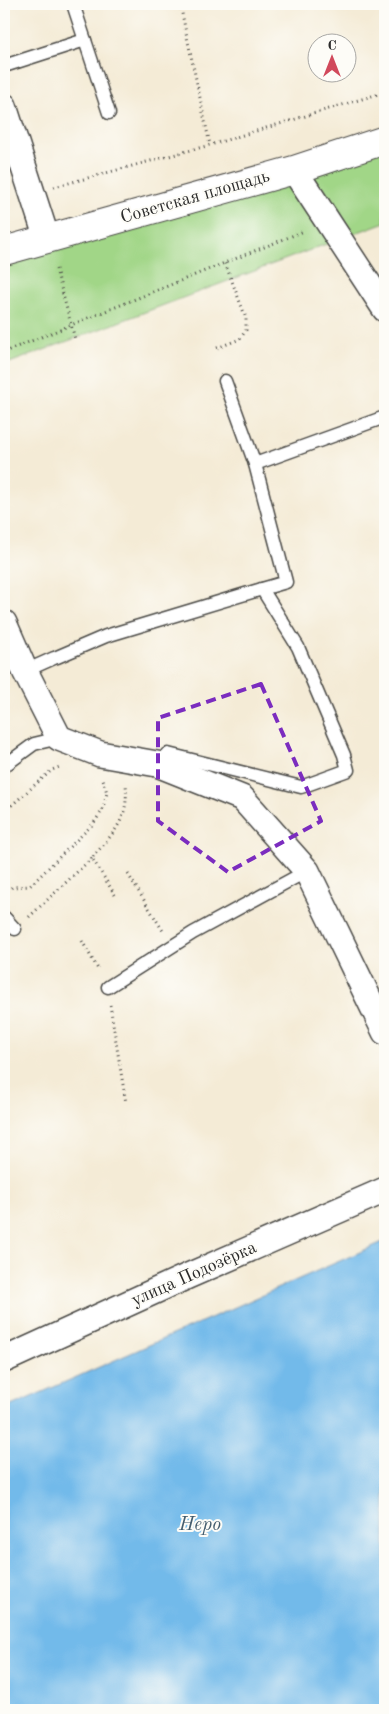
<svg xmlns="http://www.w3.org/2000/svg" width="389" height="1714" viewBox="0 0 389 1714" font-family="'Old Standard TT',serif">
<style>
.green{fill:#a1d687;stroke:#668059}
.water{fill:#72baea;stroke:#4e728a}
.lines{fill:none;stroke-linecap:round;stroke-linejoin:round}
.service-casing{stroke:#494845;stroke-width:15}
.minor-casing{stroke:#494845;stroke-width:28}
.tertiary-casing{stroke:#494845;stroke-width:30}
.path{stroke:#494845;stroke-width:3;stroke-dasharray:1 4;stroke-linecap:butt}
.service{stroke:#fff;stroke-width:12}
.minor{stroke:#fff;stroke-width:25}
.tertiary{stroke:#fff;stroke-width:28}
.marked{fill:none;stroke:#7b2cbf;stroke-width:4;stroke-dasharray:10 6;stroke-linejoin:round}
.labels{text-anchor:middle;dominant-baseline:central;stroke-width:4;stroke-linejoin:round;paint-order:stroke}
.street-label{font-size:18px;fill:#2b2b2b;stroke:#fdfcf7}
.water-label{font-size:19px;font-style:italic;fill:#445d6e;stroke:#fdfcf7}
</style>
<rect width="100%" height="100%" fill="#fdfcf7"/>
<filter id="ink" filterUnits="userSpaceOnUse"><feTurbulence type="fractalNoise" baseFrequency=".02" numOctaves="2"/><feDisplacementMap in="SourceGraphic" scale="10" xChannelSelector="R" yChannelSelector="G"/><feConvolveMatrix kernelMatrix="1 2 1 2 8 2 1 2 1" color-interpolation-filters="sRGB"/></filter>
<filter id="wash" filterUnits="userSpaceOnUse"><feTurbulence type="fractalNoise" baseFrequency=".0096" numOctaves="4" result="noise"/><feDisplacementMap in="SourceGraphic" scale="20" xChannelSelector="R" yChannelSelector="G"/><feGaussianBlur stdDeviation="1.12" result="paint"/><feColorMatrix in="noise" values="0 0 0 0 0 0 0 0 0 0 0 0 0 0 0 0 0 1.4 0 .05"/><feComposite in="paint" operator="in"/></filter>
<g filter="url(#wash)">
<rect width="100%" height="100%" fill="#f4ebd6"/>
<path class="green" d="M385,140v82l-381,143v-114z"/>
<path class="water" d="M385,1241v469h-381v-301z"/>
</g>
<g filter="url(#ink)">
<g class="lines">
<defs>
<g id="service">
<path d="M73,4l36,109"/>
<path d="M4,66l81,-26"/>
<path d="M255,464l130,-47"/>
<path d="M57,657l49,-21 156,-47"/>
<path d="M4,661l14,-5"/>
<path d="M25,671l29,-13"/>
<path d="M157,764l11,-10 4,1 129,32 47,-17 -4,-15 -46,-108 -36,-58 24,-7 -31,-118 -30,-83"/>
<path d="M4,766l30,-22 25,-6"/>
<path d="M4,917l11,12"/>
<path d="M108,987l85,-54 114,-62"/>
</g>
<g id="minor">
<path d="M4,106l43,133"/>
<path d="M294,170l91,139"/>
<path d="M4,623l21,48 34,67 41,16 57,10 85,34 65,73 78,161"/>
<path d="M4,1360l184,-84 197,-86"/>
</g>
<path id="tertiary" d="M4,251l290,-81 91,-30"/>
</defs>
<use href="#service" class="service-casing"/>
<use href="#minor" class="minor-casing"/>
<use href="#tertiary" class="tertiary-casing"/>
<g class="path">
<path d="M180,4l30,141"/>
<path d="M4,36l4,11"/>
<path d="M54,187l156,-42 175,-53"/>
<path d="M56,269l19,70"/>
<path d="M217,348l23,-9 6,-9v-12l-21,-55"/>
<path d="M4,352l300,-121"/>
<path d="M4,798l7,8"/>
<path d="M4,812l48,-42 10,-4"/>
<path d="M128,874l35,57"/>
<path d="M4,895l8,-8 18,-1 63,-62 9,-13 5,-18 -4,-14"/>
<path d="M115,895l-23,-37c22,-26 37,-38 34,-74"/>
<path d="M29,917l63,-59"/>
<path d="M82,941l17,30"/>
<path d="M110,1005l16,98"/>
</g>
<use href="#service" class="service"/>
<use href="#minor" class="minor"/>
<use href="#tertiary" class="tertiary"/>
</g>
</g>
<path class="marked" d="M261,684l60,137 -93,51 -70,-51v-103z"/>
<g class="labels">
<g class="street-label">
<text transform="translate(195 197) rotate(-16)">Советская площадь</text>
<text transform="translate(194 1274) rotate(-24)">улица Подозёрка</text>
</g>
<g class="water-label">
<text x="200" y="1525">Неро</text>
</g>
</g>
<rect width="389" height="1714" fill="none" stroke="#fdfcf7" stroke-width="20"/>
<g transform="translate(332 58)"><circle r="24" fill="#fdfcf7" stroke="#a9a8a5"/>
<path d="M0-4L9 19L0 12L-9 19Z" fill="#d1495b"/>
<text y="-8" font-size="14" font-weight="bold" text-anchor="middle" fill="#2b2b2b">С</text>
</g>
</svg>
